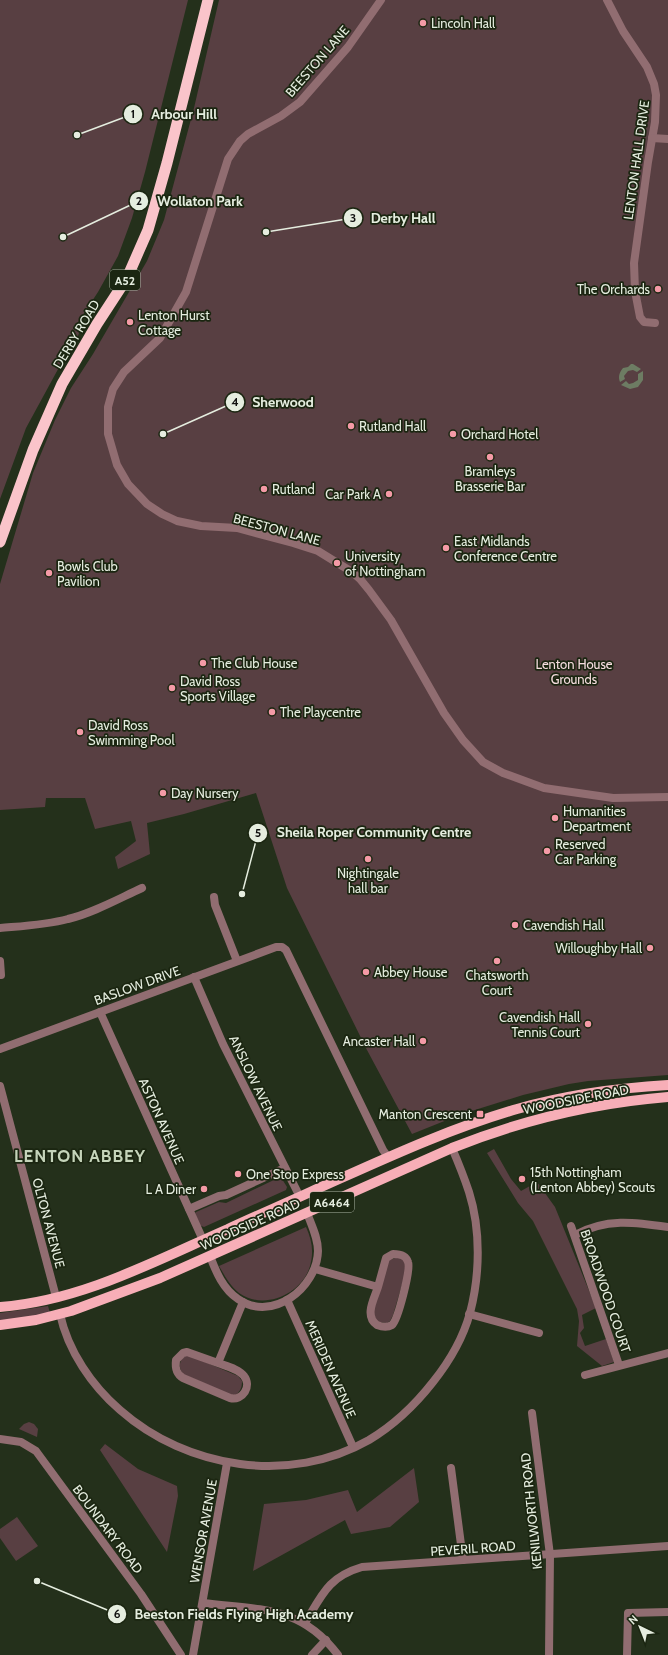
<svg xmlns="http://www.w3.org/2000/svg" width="668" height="1655" viewBox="0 0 668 1655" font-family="Cabin,sans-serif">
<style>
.green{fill:#583f42}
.water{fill:#6d7c63}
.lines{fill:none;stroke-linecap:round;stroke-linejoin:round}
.minor{stroke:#916d71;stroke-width:8}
.tertiary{stroke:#916d71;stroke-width:8}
.primary{stroke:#f7aeb7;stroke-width:10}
.trunk{stroke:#fac4ca;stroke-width:11}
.poi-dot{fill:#f49aa6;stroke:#1b2611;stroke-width:1.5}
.labels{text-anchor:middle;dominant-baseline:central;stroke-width:3.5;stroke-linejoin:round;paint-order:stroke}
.shield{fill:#1b2611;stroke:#a8b1a1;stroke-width:1}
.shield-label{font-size:12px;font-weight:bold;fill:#e5eddf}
.poi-label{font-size:13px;fill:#e5eddf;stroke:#1b2611;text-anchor:start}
.street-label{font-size:13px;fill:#e5eddf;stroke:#1b2611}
.park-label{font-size:13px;fill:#f6dddf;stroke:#1b2611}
.district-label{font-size:17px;font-weight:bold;letter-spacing:1px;fill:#c5d4ba;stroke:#1b2611}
.leader{fill:none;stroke:#e5eddf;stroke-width:1.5}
.callout-dot{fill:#e5eddf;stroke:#1b2611;stroke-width:1.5}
.mark-label{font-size:12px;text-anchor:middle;font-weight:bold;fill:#111}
.callout-label{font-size:14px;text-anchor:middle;font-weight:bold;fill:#e5eddf;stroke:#1b2611;stroke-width:3.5;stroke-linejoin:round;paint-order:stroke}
</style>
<rect width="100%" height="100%" fill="#24301b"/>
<g class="green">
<path d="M0,0h188l-43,172 -13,46 -14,38 -20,36 -23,35 4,6c0,2 -8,15 -10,16l-43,79 -26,71z"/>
<path d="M219,0h449v1075l-80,6 -19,3 -46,11 -61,19 -50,20 -45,-84 -80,-162 -31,-95 -72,21 -37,9 3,31 -32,15 -3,-12 21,-16 -5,-20 -36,8 -10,-31h-39l-1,9 -45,3v-226l33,-111 22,-53 16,-32 22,-34 54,-93 17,-41 30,-112z"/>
<path d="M494,1149l17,30 10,12 16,-9 18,25 41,101 -14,7 2,13 -4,5 5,13 21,-7 8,23 -12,4 -25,-20 2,-25 -2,-12 -44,-88 -15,-18 -31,-50z"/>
<path d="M278,1178l4,1 5,8 -1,3 -82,37 -5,-2 -4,-12 1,-1 23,-10 7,1z"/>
<path d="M306,1227c6,13 8,25 4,39 -8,28 -46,45 -71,27 -9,-7 -14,-17 -20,-27z"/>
<path d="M399,1257l6,4 1,10 -13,44 -3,6 -3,2 -10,-1 -4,-10 16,-52z"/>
<path d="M48,1306l2,7 -50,9v-9z"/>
<path d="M185,1356h6l47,20 4,5c0,7 -2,12 -9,15l-50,-22c-5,-7 -4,-13 2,-18z"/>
<path d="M29,1422l5,2 4,5 -1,8 -18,-8 5,-5z"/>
<path d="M105,1444l33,25 39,17 1,10 -11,56 -67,-102z"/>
<path d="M414,1468l5,34 -29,25 -39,7 -6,-14 -92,51 11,-67 42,-4 42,-10 9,22z"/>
<path d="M17,1517l21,29 -22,15 -16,-23v-9z"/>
</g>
<g class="water">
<path d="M631,364h2l8,5 -4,3 -4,-2 -5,1 -4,5 1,3 -5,3c-2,-5 -1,-9 3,-14l5,-1z"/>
<path d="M643,371v9l-5,7 -8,2 -9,-4 5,-4 3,3 4,-1 5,-3v-6z"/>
</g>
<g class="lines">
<g class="minor">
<path d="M607,0l16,31 24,36 7,17 2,11 -1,27 -7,40 -14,101 1,28 5,26 4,5 11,1"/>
<path d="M652,138l16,1"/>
<path d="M214,897l1,8 22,56"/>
<path d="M0,928c23,-2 46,-3 68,-9 25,-6 50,-20 74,-31"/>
<path d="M0,961l1,14"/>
<path d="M194,977l29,67 77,153"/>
<path d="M100,1012l103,228"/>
<path d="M0,1049l276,-102h6l4,3 97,200 5,7"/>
<path d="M0,1086l56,211"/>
<path d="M189,1209l30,-13 7,-1 59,-27"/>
<path d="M571,1226l48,139"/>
<path d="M575,1235c31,-17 59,-13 93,-8"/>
<path d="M210,1256c6,16 13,33 28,43 34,24 79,-11 80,-48 0,-13 -6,-25 -11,-38"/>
<path d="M315,1269l63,18 8,-29 7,-4c7,0 13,1 15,8 3,7 -10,58 -16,63 -5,3 -10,2 -15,0 -13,-9 -3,-26 1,-38"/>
<path d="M287,1300l66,147"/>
<path d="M60,1314c8,37 32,72 60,96 67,59 170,75 249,30 25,-15 46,-35 64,-58 16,-20 30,-44 37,-69 10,-38 11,-83 -1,-121 -5,-15 -11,-30 -17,-44"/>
<path d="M469,1314l70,19"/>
<path d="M218,1363l-31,-11 -4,1 -7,7c-1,8 0,14 7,18l47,20c13,3 22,-12 14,-22 -5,-7 -18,-10 -26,-13l25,-61"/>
<path d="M585,1375l83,-22"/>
<path d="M532,1413l18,142 -1,100"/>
<path d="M0,1439l21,3 15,9 105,143 40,61"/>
<path d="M451,1468l12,92"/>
<path d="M203,1603c56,7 98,2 135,52"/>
<path d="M305,1623c17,-28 23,-46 57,-56l306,-21"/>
<path d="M193,1655l34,-192"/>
<path d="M312,1655l14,-15"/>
<path d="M627,1655l1,-42 40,-1"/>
</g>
<path class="tertiary" d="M381,0l-33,47 -48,55 -19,14 -33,18 -8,7 -12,18 -42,133 -26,46 -36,34 -11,17 -5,18v27l9,31 11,19 19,20 15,10 15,7 24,5 36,2 56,15 25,8 34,21 8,7 9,11 22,30 53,93 19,27 20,22 20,11 41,15 69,10 55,-1"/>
<g class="primary">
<path d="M0,1307c81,-6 155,-46 228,-78 30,-14 61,-27 91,-41 65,-29 129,-59 198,-79 49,-14 100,-21 151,-24"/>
<path d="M0,1325l36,-5 35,-9 89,-33 292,-130c70,-28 141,-45 216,-51"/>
</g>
<path class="trunk" d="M0,542l33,-92 29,-66 35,-60 30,-46 21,-48 19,-67 41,-163"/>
</g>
<g class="poi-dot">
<circle cx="423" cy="23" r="4"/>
<circle cx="658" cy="289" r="4"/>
<circle cx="130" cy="322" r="4"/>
<circle cx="351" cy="426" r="4"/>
<circle cx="453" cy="434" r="4"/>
<circle cx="490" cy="457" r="4"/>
<circle cx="264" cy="489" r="4"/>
<circle cx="389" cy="494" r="4"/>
<circle cx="446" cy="548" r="4"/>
<circle cx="337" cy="563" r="4"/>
<circle cx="49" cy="573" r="4"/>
<circle cx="203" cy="663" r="4"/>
<circle cx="172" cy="688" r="4"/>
<circle cx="272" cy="712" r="4"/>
<circle cx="80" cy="732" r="4"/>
<circle cx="163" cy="793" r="4"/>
<circle cx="555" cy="818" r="4"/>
<circle cx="547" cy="851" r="4"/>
<circle cx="368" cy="859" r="4"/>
<circle cx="515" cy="925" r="4"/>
<circle cx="650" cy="948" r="4"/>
<circle cx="497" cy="961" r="4"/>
<circle cx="366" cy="972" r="4"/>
<circle cx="588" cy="1024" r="4"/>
<circle cx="423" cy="1041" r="4"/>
<rect x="476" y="1110" width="8" height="8" rx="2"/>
<circle cx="238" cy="1174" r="4"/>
<circle cx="522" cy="1179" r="4"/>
<circle cx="204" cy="1189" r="4"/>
</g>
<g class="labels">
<g class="shield">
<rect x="110" y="270" width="30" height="20" rx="3"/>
<rect x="310" y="1192" width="44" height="20" rx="3"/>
</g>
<g class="shield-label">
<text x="125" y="280">A52</text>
<text x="332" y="1202">A6464</text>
</g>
<g class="poi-label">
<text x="431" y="23">Lincoln Hall</text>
<text x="650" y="289" text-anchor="end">The Orchards</text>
<text x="138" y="315">Lenton Hurst<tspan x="138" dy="15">Cottage</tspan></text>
<text x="359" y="426">Rutland Hall</text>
<text x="461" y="434">Orchard Hotel</text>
<text x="490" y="471" text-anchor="middle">Bramleys<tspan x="490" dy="15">Brasserie Bar</tspan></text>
<text x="272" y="489">Rutland</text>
<text x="381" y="494" text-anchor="end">Car Park A</text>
<text x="454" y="541">East Midlands<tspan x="454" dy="15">Conference Centre</tspan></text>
<text x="345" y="556">University<tspan x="345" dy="15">of Nottingham</tspan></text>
<text x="57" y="566">Bowls Club<tspan x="57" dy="15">Pavilion</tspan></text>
<text x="211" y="663">The Club House</text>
<text x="180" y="681">David Ross<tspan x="180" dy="15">Sports Village</tspan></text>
<text x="280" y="712">The Playcentre</text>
<text x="88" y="725">David Ross<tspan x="88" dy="15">Swimming Pool</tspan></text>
<text x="171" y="793">Day Nursery</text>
<text x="563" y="811">Humanities<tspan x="563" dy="15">Department</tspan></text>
<text x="555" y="844">Reserved<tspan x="555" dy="15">Car Parking</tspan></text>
<text x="368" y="873" text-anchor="middle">Nightingale<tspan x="368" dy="15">hall bar</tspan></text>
<text x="523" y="925">Cavendish Hall</text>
<text x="642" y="948" text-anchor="end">Willoughby Hall</text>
<text x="374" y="972">Abbey House</text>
<text x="497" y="975" text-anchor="middle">Chatsworth<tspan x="497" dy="15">Court</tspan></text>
<text x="580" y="1017" text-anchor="end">Cavendish Hall<tspan x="580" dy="15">Tennis Court</tspan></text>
<text x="415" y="1041" text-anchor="end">Ancaster Hall</text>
<text x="472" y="1114" text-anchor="end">Manton Crescent</text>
<text x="530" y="1172">15th Nottingham<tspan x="530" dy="15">(Lenton Abbey) Scouts</tspan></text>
<text x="246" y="1174">One Stop Express</text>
<text x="196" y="1189" text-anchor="end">L A Diner</text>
</g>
<g class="street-label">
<text transform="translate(317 61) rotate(-49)">BEESTON LANE</text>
<text transform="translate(636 160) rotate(-82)">LENTON HALL DRIVE</text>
<text transform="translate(76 334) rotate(-59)">DERBY ROAD</text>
<text transform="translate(277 529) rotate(15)">BEESTON LANE</text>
<text transform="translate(137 985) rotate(-20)">BASLOW DRIVE</text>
<text transform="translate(256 1083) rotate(64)">ANSLOW AVENUE</text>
<text transform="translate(576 1099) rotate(-11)">WOODSIDE ROAD</text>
<text transform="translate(162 1121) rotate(66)">ASTON AVENUE</text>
<text transform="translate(49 1223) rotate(75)">OLTON AVENUE</text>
<text transform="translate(250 1224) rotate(-24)">WOODSIDE ROAD</text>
<text transform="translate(606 1291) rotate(71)">BROADWOOD COURT</text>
<text transform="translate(331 1369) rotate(66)">MERIDEN AVENUE</text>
<text transform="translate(531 1511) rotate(-96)">KENILWORTH ROAD</text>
<text transform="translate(108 1529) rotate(53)">BOUNDARY ROAD</text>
<text transform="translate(203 1531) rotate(-80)">WENSOR AVENUE</text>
<text transform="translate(473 1548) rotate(-4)">PEVERIL ROAD</text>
</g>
<g class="park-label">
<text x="574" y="664">Lenton House<tspan x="574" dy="15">Grounds</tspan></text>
</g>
<g class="district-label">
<text x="80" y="1156">LENTON ABBEY</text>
</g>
</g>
<path class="leader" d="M77 135L133 114M63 237L139 201M266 232L353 218M163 434L235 402M242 894L258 833M37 1581L117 1614"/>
<g class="callout-dot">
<circle cx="77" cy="135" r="4"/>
<circle cx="63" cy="237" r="4"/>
<circle cx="266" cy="232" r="4"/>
<circle cx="163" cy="434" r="4"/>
<circle cx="242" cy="894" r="4"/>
<circle cx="37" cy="1581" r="4"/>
<circle cx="133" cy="114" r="10"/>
<circle cx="139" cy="201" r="10"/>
<circle cx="353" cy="218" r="10"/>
<circle cx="235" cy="402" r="10"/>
<circle cx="258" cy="833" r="10"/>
<circle cx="117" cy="1614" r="10"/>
</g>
<g class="mark-label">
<text x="133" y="118">1</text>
<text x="139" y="205">2</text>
<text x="353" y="222">3</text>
<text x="235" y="406">4</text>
<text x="258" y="837">5</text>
<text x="117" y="1618">6</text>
</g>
<g class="callout-label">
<text x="184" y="119">Arbour Hill</text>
<text x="200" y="206">Wollaton Park</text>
<text x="403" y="223">Derby Hall</text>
<text x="283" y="407">Sherwood</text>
<text x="374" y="837">Sheila Roper Community Centre</text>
<text x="244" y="1619">Beeston Fields Flying High Academy</text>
</g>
<g transform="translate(640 1627) rotate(317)" stroke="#1b2611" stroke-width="3" paint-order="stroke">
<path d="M0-3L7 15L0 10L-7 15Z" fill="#e5eddf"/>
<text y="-6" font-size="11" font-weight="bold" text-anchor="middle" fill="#e5eddf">N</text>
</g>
</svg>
